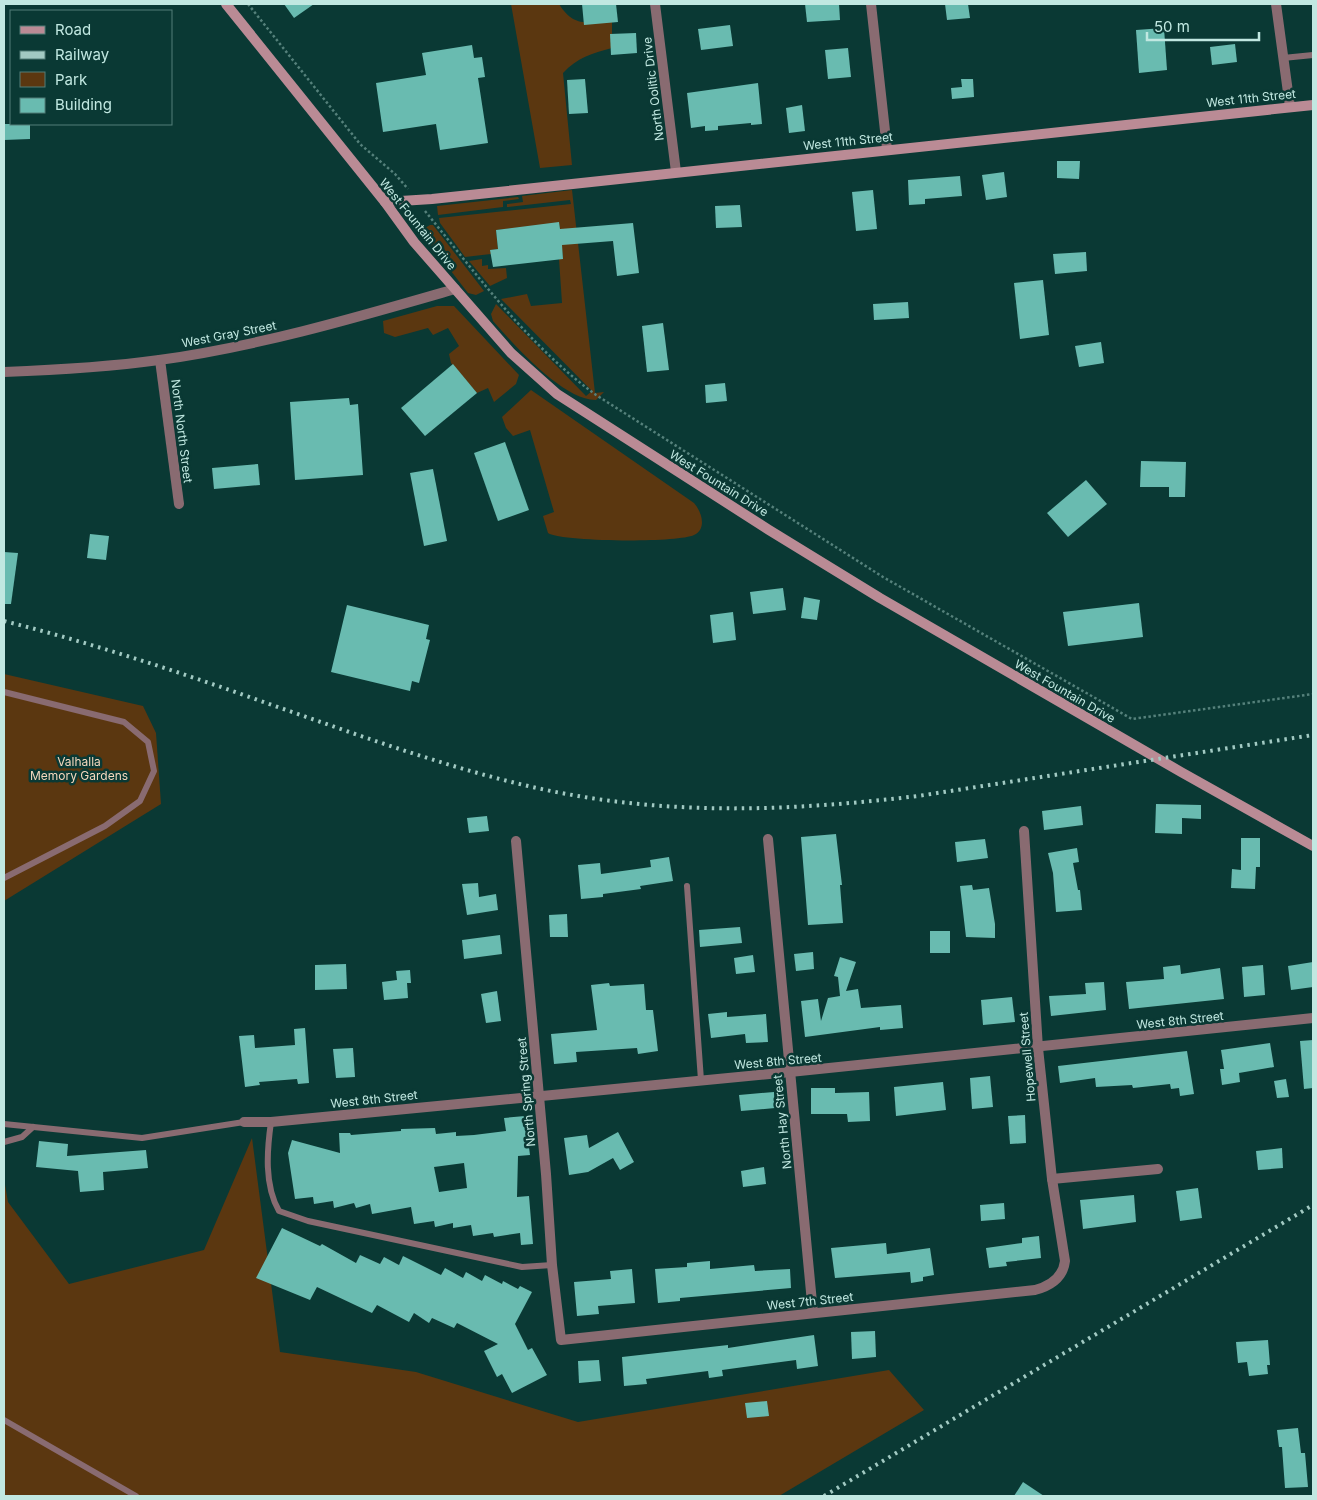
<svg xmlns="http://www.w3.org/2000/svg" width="1317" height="1500" viewBox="0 0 1317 1500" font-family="Inter,sans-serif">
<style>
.green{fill:#5b3710}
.building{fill:#69bbb0;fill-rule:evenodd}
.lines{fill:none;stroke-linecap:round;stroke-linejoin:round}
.path{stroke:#55817b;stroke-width:2.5;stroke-dasharray:2.5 2.5;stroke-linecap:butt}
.lane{stroke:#896b71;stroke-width:6}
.street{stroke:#896b71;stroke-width:10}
.secondary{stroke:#ba8b95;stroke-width:10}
.rail{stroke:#a2cac3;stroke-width:4;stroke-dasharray:2.5 5;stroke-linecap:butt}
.labels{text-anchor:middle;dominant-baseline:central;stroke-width:5;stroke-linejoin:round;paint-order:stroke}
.street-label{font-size:12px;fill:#c1e8e1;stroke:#0a3934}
.park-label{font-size:12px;fill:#f5d8be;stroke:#0a3934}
</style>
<rect width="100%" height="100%" fill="#0a3934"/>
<g class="green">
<path d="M511,4h48c15,24 28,18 53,17v27c-20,5 -35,10 -49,25l9,92 -32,3z"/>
<path d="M572,190l23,203 9,-1 -8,8c-32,1 -83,-56 -103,-79l-2,-7 5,-10 90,92 6,-5 -91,-92 26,-5 4,12 31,-3 -3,-44h4l-4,-36 -63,7 2,19 -7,1v4l-26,3 -25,-34 -1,-5 132,-14 -1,-4 -63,7v-3l16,-2 -1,-6z"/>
<path d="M518,197l1,2 -16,2v6l-65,8 -1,-9z"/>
<path d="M430,225h3l51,66 -8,4 -8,-2 -48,-62z"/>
<path d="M482,259v7l6,-1v4l18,-1 1,10 -17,8 -21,-25z"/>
<path d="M437,306h17l65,69 -3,9 -22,18 -6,-14 -11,5 -26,-30 -2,-9 10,-8 -11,-18 -15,7 -5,-7 -33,9 -11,-4 -1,-12z"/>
<path d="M531,390l163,113c8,9 13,26 0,32 -16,8 -132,7 -146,-2l-5,-17 11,-4 -24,-82 -17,6 -7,-8 -4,-11z"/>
<path d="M4,674l139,32 13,27 5,71 -157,97z"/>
<path d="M252,1138l28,214 136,20 162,50 311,-52 35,40 -145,86h-775v-317l4,23 61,82 135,-34z"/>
</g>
<g class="building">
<path d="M284,4h30l-20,14z"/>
<path d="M582,4h34l2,18 -34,3z"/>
<path d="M805,4h34l1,16 -33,2z"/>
<path d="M945,4h23l2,14 -23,2z"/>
<path d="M730,25l3,21 -32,4 -3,-21z"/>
<path d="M1164,28l3,42 -28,3 -3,-43z"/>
<path d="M636,33l1,20 -26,2 -1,-21z"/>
<path d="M1235,44l2,18 -25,3 -2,-18z"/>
<path d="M472,45l2,13 8,-1 3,20 -7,1 10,65 -48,7 -4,-26 -53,8 -7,-49 50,-8 -4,-22z"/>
<path d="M848,48l3,29 -23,2 -3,-29z"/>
<path d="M585,79l3,34 -19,1 -2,-34z"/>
<path d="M961,79h12l1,18 -22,2 -1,-11 11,-1z"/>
<path d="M758,83l4,41 -11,1v-2l-33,3v4l-13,1v-5l-14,2 -4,-35z"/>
<path d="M802,105l3,26 -16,2 -3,-25z"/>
<path d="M4,124h26v15l-26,1z"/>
<path d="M1057,161h23l-1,18 -22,-1z"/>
<path d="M1004,172l3,25 -21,3 -4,-25z"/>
<path d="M960,176l2,20 -37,3v5l-16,1 -1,-25z"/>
<path d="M873,190l4,39 -21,2 -4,-39z"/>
<path d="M740,205l2,22 -26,1 -1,-22z"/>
<path d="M559,222l1,7 73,-6 6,50 -22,3 -4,-35 -51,4 1,14 -70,8 -3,-17 8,-1 -2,-19z"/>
<path d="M1086,252l1,19 -32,3 -2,-20z"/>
<path d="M1043,280l6,55 -29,4 -6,-56z"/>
<path d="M908,302l1,16 -35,2 -1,-16z"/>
<path d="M663,323l6,47 -22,2 -5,-46z"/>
<path d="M1101,342l3,21 -25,4 -4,-21z"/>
<path d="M453,364l24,29 -52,43 -24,-28z"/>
<path d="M725,383l2,18 -21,2 -1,-18z"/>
<path d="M349,398l1,7 8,-1 5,71 -68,5 -5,-78z"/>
<path d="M505,442l24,68 -31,11 -24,-68z"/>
<path d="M1141,461l45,1 -1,35h-16v-10h-29z"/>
<path d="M258,464l2,21 -46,4 -2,-21z"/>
<path d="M433,469l14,72 -23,5 -14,-73z"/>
<path d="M1086,480l21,24 -39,33 -21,-24z"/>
<path d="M90,534l19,2 -3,24 -19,-2z"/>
<path d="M4,552l14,1 -7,51h-7z"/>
<path d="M783,588l3,22 -33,4 -3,-22z"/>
<path d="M804,597l16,3 -3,20 -16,-2z"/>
<path d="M1139,603l4,34 -75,9 -5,-34z"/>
<path d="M347,605l82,20 -3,14 4,1 -11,43 -7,-2 -2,10 -79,-19z"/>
<path d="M733,612l3,28 -23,3 -3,-28z"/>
<path d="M1156,804l45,1v14l-19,-1v16l-27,-1z"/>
<path d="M1081,806l2,19 -39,5 -2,-19z"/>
<path d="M487,816l2,15 -20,2 -2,-15z"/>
<path d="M836,834l6,51h-2l3,38 -35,2 -7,-88z"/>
<path d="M1241,838h19v29h-4l-1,22 -24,-1 1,-19 9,1z"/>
<path d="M985,839l3,19 -31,4 -2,-20z"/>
<path d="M1077,848l2,14 -6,1 5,27h2l2,20 -26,2 -3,-39 -5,-20z"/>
<path d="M669,857l4,24 -33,5 1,3 -38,5v3l-22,2 -3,-34 22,-2 1,11 50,-7 -1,-7z"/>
<path d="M478,883l1,14 17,-3 2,16 -31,5 -5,-31z"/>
<path d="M972,885l1,5 16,-2 6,36v14l-29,-1 -6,-51z"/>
<path d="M567,914l1,23h-18l-1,-22z"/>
<path d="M740,927l2,16 -42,4 -1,-17z"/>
<rect x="930" y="931" width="20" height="22"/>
<path d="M500,935l2,19 -38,5 -2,-19z"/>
<path d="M813,952l1,17 -18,2 -2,-17z"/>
<path d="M753,955l2,17 -19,2 -2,-16z"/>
<path d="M840,957l16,5 -10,29 12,-2 3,19 40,-3 2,23 -23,2v-3l-75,10 -4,-36 17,-2 3,22 7,-23 12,-2 -2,-19 -4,-1z"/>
<path d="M1313,962v25l-22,3 -3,-24z"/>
<path d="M346,964l1,25 -32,1v-25z"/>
<path d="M1180,965l1,9 39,-6 4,31 -95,10 -3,-27 38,-3 -1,-12z"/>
<path d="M1263,965l2,30 -21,2 -2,-30z"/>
<path d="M410,970l1,13h-4l1,15 -24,2 -2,-18 15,-2 -1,-9z"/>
<path d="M1104,982l2,28 -55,6 -2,-20 37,-2 -1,-11z"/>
<path d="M609,983l1,3 34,-2 2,26h7l5,41 -20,3 -1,-6 -61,4 1,10 -23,2 -3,-30 46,-4 -6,-45z"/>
<path d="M497,991l4,30 -15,2 -5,-29z"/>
<path d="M1012,997l3,25 -32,3 -2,-25z"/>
<path d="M727,1012v5l39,-3 2,28 -22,1 -1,-9 -34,4 -3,-24z"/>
<path d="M305,1028l4,55 -11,1 -1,-5 -38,3 1,3 -15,2 -6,-51 15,-1 1,13 40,-3 -1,-16z"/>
<path d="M1313,1040v48l-9,1 -4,-48z"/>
<path d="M1270,1043l4,24 -35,6 1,9 -18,3 -2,-16h4l-3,-19z"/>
<path d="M353,1048l2,29 -19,1 -3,-29z"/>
<path d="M1187,1051l7,43 -14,2 -1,-8 -8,1 -1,-5 -37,4 -1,-3 -36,2 -1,-9 -35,5 -2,-17z"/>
<path d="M990,1076l3,31 -21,2 -2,-31z"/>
<path d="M1286,1079l3,18 -12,1 -3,-17z"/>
<path d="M943,1082l3,28 -50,6 -2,-29z"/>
<path d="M811,1088h24v5l34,-1 1,29 -22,1 -1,-8h-36z"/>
<path d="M774,1092l1,16 -34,3 -2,-16z"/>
<path d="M1025,1115l1,28 -16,1 -2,-28z"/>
<path d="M525,1116l5,39 -12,1 -1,41 12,-1 4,48 -12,1 -1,-12 -26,4 -1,-4 -20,3 -2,-11 -18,3v-5l-18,4 -1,-6 -20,3 -3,-17 -39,7 -2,-10 -14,4 -2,-5 -20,5 -1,-7 -19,3 -1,-7 -18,2 -7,-46 4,-13 48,13 -1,-20h11l1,2 50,-4v-2l34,-1 1,6 20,-2v4l18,-1 32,-4 -2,-13zM464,1163l3,25 -28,4 -5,-25z"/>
<path d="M618,1132l16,30 -14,8 -7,-12 -25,14 -19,3 -5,-37 23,-3 2,13z"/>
<path d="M39,1141l29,3 -1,12 79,-6 2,18 -45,4 1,18 -24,2 -2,-21 -42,-4z"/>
<path d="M1282,1148l1,20 -25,2 -2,-19z"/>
<path d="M764,1167l2,17 -23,3 -2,-16z"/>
<path d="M1198,1188l4,30 -22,3 -4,-30z"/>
<path d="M1134,1195l2,27 -53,7 -3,-29z"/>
<path d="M1004,1203l1,16 -24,2 -1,-16z"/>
<path d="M282,1228l38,18 2,-2 34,19 4,-8 20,9 4,-7 15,8 4,-9 38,19 4,-7 18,10 3,-6 16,9 3,-6 17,9 1,-3 15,8 2,-3 12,6 -17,32 13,26 4,-2 15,27 -35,18 -10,-19 -5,3 -13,-26 14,-7 -41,-21 -3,5 -22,-10 -3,5 -15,-10 -5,9 -32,-17 -5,8 -55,-26 -7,13 -54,-22z"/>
<path d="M1039,1236l2,22 -35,4 1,4 -18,2 -3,-20 36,-5v-5z"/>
<path d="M886,1243l1,11 43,-6 4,27 -11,2v4l-12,2 -1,-11 -75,6 -4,-30z"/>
<path d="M710,1261v8l44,-4 1,6 35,-2 1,19 -111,10v3l-22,2 -3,-34 32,-2v-4z"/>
<path d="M632,1269l3,34 -37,3 1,8 -22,2 -3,-34 37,-3 -1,-8z"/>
<path d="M875,1331l1,26 -24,2 -1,-27z"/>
<path d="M814,1335l4,31 -21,3 -1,-9 -74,10 1,6 -14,2 -1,-7 -62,8 1,5 -23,2 -2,-29 106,-12v3z"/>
<path d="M1268,1340l2,25h-3l1,9 -19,2 -2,-14 -9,1 -2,-21z"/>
<path d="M599,1360l2,21 -22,2 -1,-22z"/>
<path d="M767,1401l2,15 -22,2 -2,-15z"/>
<path d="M1298,1428l3,25h4l3,34 -23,1 -3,-41h-3l-2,-17z"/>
<path d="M1023,1482l21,14h-30z"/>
</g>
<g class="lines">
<g class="path">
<path d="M248,4l112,140 35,30 13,15"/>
<path d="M425,211c53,65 103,134 171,184l287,182 249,142 181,-25"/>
</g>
<g class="lane">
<path d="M1283,58l30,-3"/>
<path d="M4,692l120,30 24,20 6,29 -14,30 -35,25 -101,52"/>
<path d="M687,886l14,194"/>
<path d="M271,1122c-4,28 -7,63 8,89l29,10 214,46 30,-2"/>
<path d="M4,1124l138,14 102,-16"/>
<path d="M4,1142l18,-5 11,-10"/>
<path d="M4,1420l132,76"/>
</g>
<g class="street">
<path d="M655,4l21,168"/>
<path d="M871,4l16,145"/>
<path d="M1276,4l14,103"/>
<path d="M160,360l19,144"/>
<path d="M4,372c52,-2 104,-5 155,-12 101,-14 199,-43 296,-71"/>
<path d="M768,839l45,474"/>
<path d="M516,841l30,333 6,91 9,75 474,-50c15,-4 28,-12 30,-29l-13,-82 -14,-131 -14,-217"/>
<path d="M244,1122h27l519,-50 523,-54"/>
<path d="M1052,1179l106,-10"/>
</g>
<g class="secondary">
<path d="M226,4l159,198 29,40 97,111 46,41 212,136 111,68 301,174 132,74"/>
<path d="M385,202l47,-3 881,-94"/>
</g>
<g class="rail">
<path d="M4,621c92,23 181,53 271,85 89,31 178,64 271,84 125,26 245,21 372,6l395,-61"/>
<path d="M824,1496l489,-291"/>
</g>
</g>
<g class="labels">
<g class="street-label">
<text transform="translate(653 89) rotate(-97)">North Oolitic Drive</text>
<text transform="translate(1251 98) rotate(-6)">West 11th Street</text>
<text transform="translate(848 141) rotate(-6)">West 11th Street</text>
<text transform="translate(418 224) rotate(51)">West Fountain Drive</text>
<text transform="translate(229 334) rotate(-11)">West Gray Street</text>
<text transform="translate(182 431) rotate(83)">North North Street</text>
<text transform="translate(719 483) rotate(32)">West Fountain Drive</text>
<text transform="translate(1065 691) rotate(30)">West Fountain Drive</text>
<text transform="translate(1180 1020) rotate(-6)">West 8th Street</text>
<text transform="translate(1027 1057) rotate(-95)">Hopewell Street</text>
<text transform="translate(778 1061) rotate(-5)">West 8th Street</text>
<text transform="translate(526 1092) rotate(-95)">North Spring Street</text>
<text transform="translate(374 1099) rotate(-6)">West 8th Street</text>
<text transform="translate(782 1122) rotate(-96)">North Hay Street</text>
<text transform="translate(810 1301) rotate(-6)">West 7th Street</text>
</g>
<g class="park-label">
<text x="79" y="761">Valhalla<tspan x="79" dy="14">Memory Gardens</tspan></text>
</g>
</g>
<rect width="1317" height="1500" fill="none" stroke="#c1e8e1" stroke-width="10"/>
<rect x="10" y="10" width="162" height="115" fill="#0a3934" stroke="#537f79"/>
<rect x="20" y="26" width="25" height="8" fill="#ba8b95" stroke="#537f79"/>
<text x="55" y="35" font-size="15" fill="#c1e8e1">Road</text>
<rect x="20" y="51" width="25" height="8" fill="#a2cac3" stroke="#537f79"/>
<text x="55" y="60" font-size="15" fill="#c1e8e1">Railway</text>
<rect x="20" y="72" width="25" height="15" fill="#5b3710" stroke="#537f79"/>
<text x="55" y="85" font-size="15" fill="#c1e8e1">Park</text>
<rect x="20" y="98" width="25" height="15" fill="#69bbb0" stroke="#537f79"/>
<text x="55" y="110" font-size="15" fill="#c1e8e1">Building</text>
<path d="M1147 32v8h112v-8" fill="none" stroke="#c1e8e1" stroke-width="2.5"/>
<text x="1154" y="32" font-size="15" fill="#c1e8e1" stroke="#0a3934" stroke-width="4" paint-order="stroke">50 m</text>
</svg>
